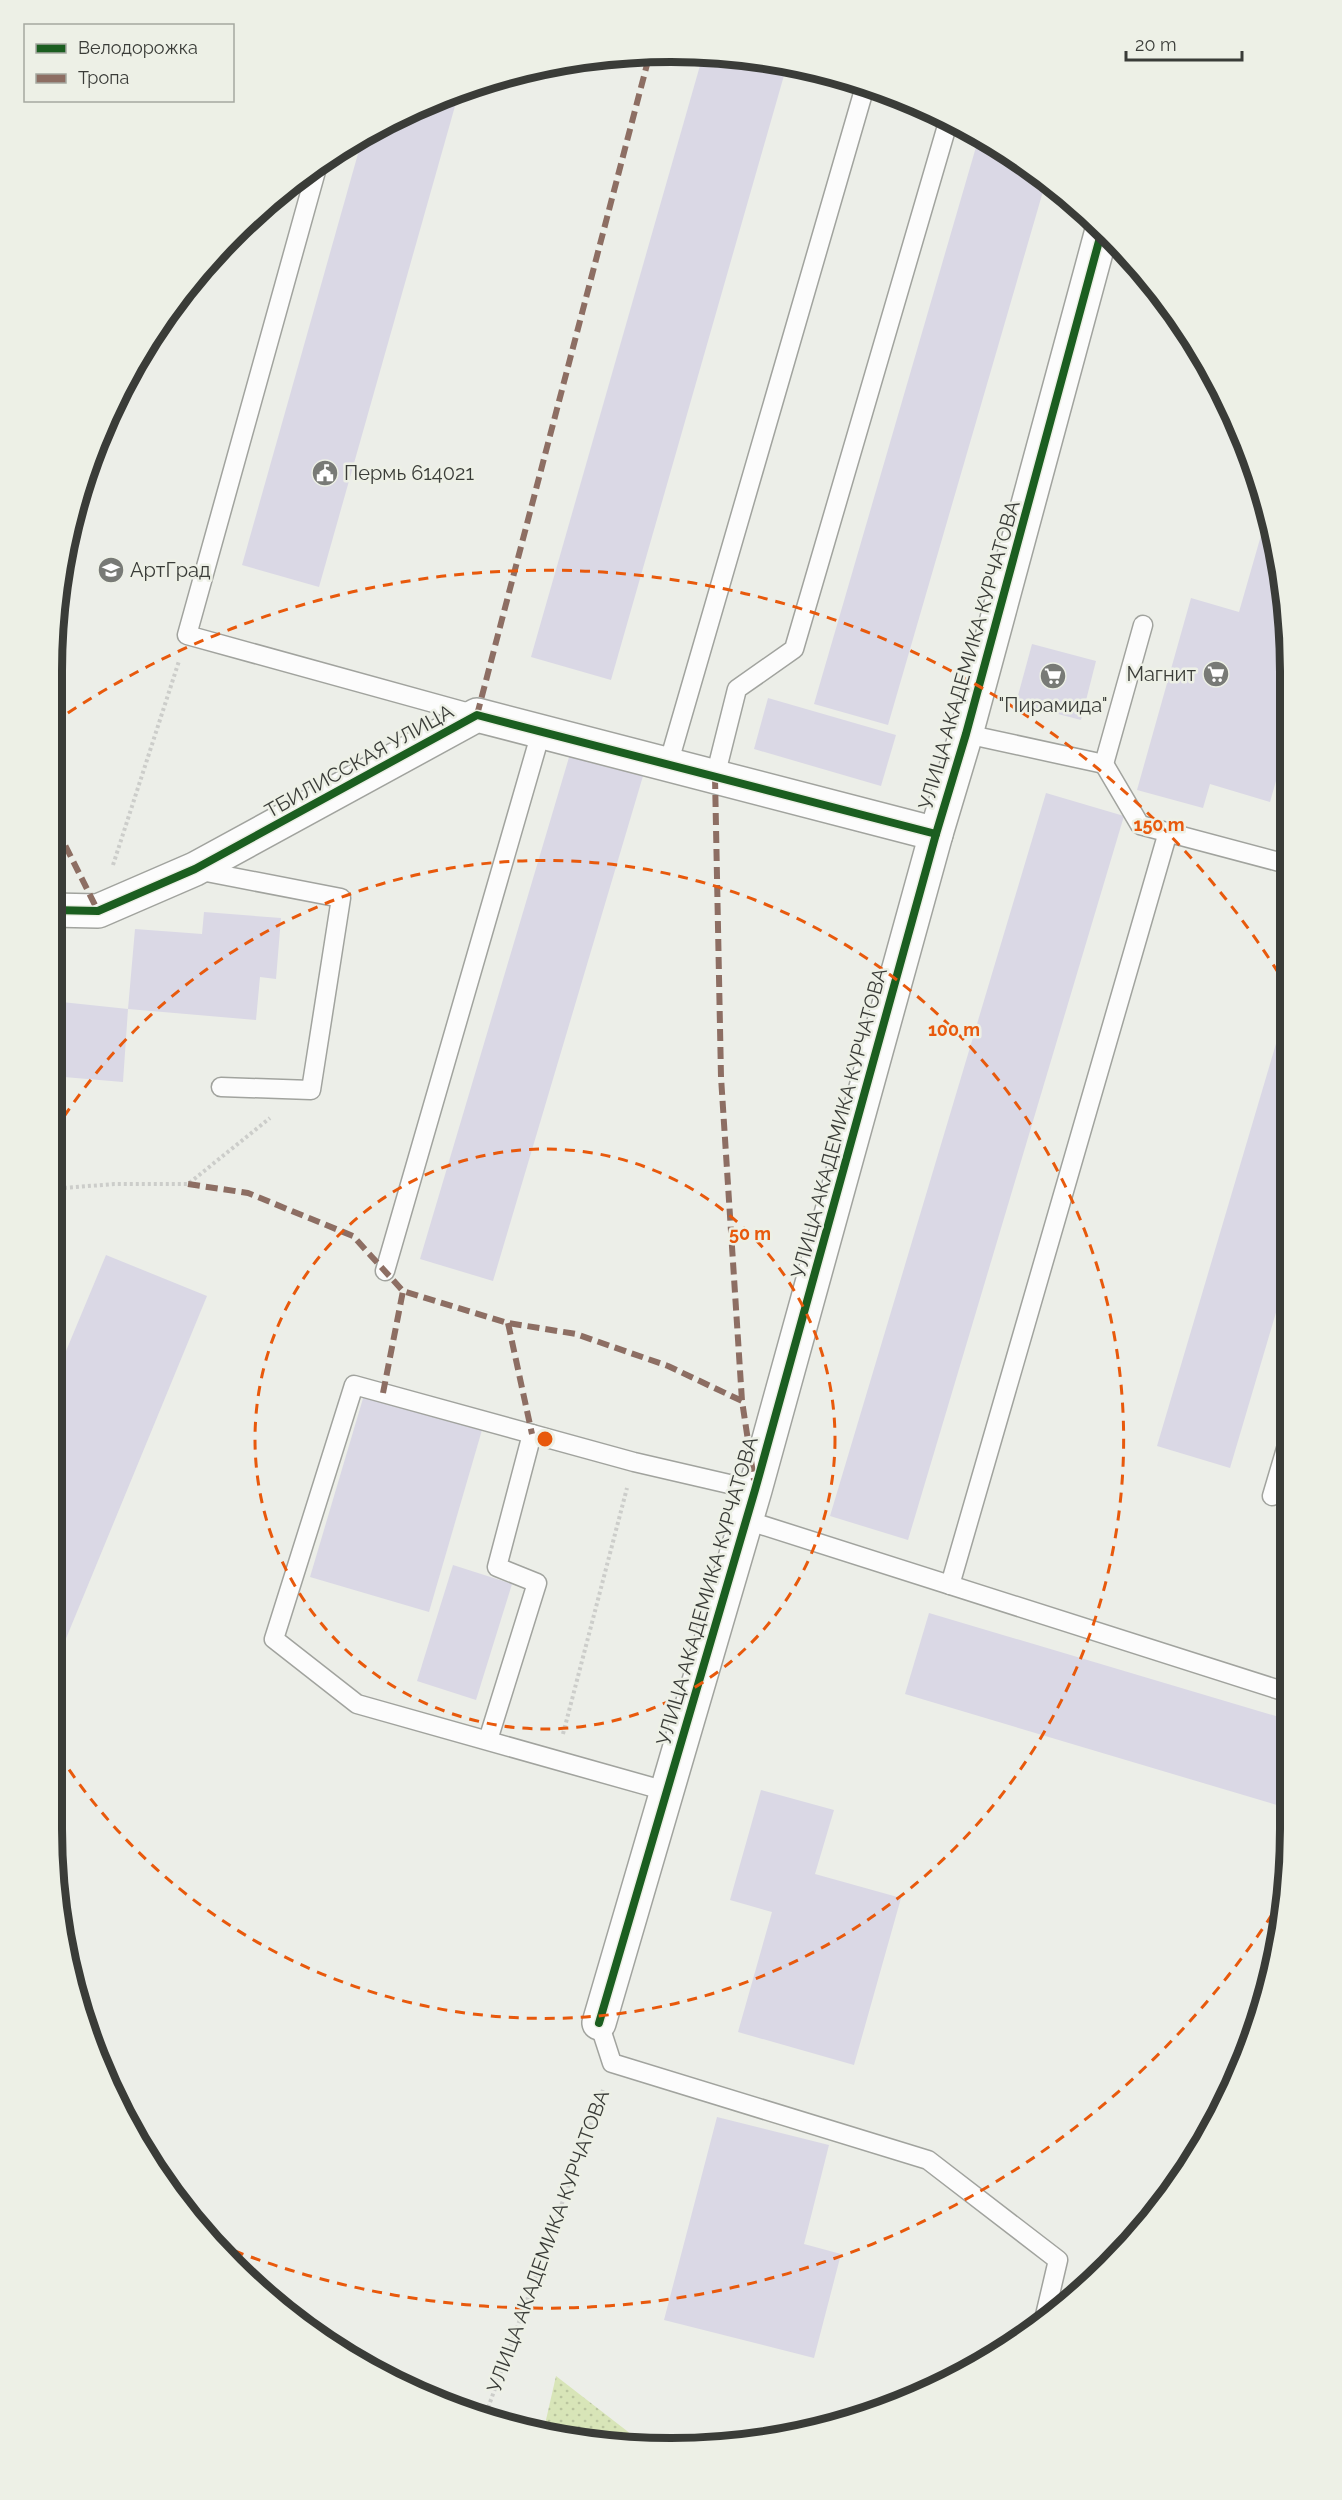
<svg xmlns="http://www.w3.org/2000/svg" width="1342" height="2500" viewBox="0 0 1342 2500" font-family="Raleway,sans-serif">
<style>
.garden{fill:url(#garden-dots)}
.building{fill:#dad8e5}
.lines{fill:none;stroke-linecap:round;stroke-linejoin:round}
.service-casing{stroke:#a1a39e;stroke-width:21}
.minor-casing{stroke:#a1a39e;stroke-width:36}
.path{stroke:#cccdca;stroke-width:4;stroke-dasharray:3 3;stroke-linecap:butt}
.service{stroke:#fcfcfc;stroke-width:18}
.minor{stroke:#fcfcfc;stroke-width:33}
.quiet{stroke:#8d6e63;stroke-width:6;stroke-dasharray:12 6;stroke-linecap:butt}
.cycleway-casing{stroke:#edf0e6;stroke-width:11}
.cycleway{stroke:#1b5e20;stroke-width:8}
.ring{fill:none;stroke:#e8590c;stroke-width:3;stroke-dasharray:10 8}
.labels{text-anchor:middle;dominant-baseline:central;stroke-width:5;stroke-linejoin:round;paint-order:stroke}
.poi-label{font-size:20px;fill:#3a3c38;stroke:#edf0e6;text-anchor:start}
.street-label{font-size:20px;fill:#3a3c38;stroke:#edf0e6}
.rim{fill:none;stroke:#3a3c38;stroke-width:8}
.centre{fill:#e8590c;stroke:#edf0e6;stroke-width:3}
.ring-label{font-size:18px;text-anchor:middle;font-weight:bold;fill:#e8590c;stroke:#edf0e6;stroke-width:5;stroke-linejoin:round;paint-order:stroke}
</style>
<defs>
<pattern id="garden-dots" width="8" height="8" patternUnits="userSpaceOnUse" patternTransform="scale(1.5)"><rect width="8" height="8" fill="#d8e5b8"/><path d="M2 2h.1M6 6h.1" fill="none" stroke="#bac59f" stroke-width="1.8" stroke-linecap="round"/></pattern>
</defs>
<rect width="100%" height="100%" fill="#eceee8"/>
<path class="garden" d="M556,2376l93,72h-19l-87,-15z"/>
<g class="building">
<path d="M703,55l49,1 35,9 -176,615 -80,-23z"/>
<path d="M459,92l-140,495 -77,-22 121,-429 33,-21z"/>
<path d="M956,123l25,11 21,15 -49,-15z"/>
<path d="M976,147l39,12 31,22 -158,544 -74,-21z"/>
<path d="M1266,518l20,72v156l-16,56 -60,-18 -7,24 -66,-18 54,-192 48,14z"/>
<path d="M1032,644l64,17 -15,59 -65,-17z"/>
<path d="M768,698l128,37 -15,51 -127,-37z"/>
<path d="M570,754l73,22 -150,505 -73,-22z"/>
<path d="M1046,793l78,23 -216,724 -78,-24z"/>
<path d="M204,912l77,6 -5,61 -16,-2 -4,43 -128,-11 -5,73 -71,-6v-75l76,8 7,-80 67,5z"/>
<path d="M1286,1010l2,262 -58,196 -73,-22z"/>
<path d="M106,1255l101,41 -156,379v-288z"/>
<path d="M364,1395l118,35 -53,182 -119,-35z"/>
<path d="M453,1565l59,19 -36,116 -59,-19z"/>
<path d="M929,1613l360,107 1,89 -385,-115z"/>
<path d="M761,1790l73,20 -19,64 86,24 -47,167 -116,-33 34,-120 -42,-12z"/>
<path d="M717,2117l112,28 -25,99 37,10 -27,104 -150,-38z"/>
</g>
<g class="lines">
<defs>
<g id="service">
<path d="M318,164l-131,471 290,80"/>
<path d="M966,734l138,30 39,-139"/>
<path d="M1104,764l36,61 147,39"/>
<path d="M668,765l198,-682"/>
<path d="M715,777l22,-88 57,-40 155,-530"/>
<path d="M196,870l145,28 -30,192 -90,-3"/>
<path d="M385,1271l156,-539"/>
<path d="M1272,1496l16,-54"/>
<path d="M746,1520l543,173"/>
<path d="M950,1585l218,-753"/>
<path d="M488,1740l49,-157 -40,-16 35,-133"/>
<path d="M666,1791l-309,-87 -83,-65 80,-254 280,77 121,28"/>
<path d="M599,2023l13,40 316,97 130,100 -15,64"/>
</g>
<g id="minor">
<path d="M52,910l46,1 97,-42 282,-154 459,119"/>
<path d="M599,2023l156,-533 181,-656 30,-100 136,-504"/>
</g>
</defs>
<use href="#service" class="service-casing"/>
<use href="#minor" class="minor-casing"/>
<g class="path">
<path d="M113,865l66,-204"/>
<path d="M52,1189l62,-5h74l82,-66"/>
<path d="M563,1734l64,-246"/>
<path d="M484,2419l119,-329"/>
</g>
<use href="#service" class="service"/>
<use href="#minor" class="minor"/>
<g class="quiet">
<path d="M477,715l173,-662"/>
<path d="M715,777l6,300 21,324"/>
<path d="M52,836l10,3 36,72"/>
<path d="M188,1184l60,9 105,43 50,55 105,32 68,11 92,32 74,35 12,79"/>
<path d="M508,1323l24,111"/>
<path d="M383,1393l20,-102"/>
</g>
<defs>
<g id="cycleway">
<path d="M52,910l46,1 97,-42 282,-154 459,119"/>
<path d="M599,2023l156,-533 181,-656 30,-100 136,-504"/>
</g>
</defs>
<use href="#cycleway" class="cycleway-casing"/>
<use href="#cycleway" class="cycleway"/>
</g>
<g class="ring">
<circle cx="545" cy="1439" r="290"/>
<path d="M54 1132A579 579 0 1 1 51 1742"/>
<path d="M1282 1899A869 869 0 0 1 212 2242M53 723A869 869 0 0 1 1286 985"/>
</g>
<defs>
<symbol id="civic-disc" viewBox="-11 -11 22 22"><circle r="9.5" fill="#787a76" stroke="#edf0e6"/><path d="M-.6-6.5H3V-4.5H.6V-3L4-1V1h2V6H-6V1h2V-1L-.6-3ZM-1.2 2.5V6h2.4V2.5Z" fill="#fff"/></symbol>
<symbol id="school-disc" viewBox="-11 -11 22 22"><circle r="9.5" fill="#787a76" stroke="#edf0e6"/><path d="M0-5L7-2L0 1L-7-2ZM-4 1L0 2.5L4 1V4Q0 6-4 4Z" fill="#fff"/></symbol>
<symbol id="supermarket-disc" viewBox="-11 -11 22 22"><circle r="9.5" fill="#787a76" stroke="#edf0e6"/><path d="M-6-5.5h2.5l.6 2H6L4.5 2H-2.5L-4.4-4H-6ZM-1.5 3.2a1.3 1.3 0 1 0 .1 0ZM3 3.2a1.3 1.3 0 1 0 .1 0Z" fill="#fff"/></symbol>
</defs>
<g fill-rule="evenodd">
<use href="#civic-disc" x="310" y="458" width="30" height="30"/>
<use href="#school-disc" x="96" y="555" width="30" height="30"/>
<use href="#supermarket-disc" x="1201" y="659" width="30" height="30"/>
<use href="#supermarket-disc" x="1038" y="661" width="30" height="30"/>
</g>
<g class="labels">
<g class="poi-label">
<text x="344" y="473">Пермь 614021</text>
<text x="130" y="570">АртГрад</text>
<text x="1196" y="674" text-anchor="end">Магнит</text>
<text x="1053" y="705" text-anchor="middle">"Пирамида"</text>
</g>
<g class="street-label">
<text transform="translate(969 655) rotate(-74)">УЛИЦА АКАДЕМИКА КУРЧАТОВА</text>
<text transform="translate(359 761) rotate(-29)">ТБИЛИССКАЯ УЛИЦА</text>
<text transform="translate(839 1123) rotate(-75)">УЛИЦА АКАДЕМИКА КУРЧАТОВА</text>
<text transform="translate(707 1591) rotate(-74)">УЛИЦА АКАДЕМИКА КУРЧАТОВА</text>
<text transform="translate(548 2241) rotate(-70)">УЛИЦА АКАДЕМИКА КУРЧАТОВА</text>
</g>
</g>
<path d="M0 0H1342V2500H0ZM671 62H671A609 609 0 0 1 1280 671V1829A609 609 0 0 1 671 2438H671A609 609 0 0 1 62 1829V671A609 609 0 0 1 671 62Z" fill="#edf0e6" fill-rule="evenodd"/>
<path class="rim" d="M671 62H671A609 609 0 0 1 1280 671V1829A609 609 0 0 1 671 2438H671A609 609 0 0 1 62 1829V671A609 609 0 0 1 671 62Z"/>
<circle cx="545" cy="1439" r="9" class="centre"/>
<g class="ring-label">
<text x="1159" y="831">150 m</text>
<text x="954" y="1036">100 m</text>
<text x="750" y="1240">50 m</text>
</g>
<rect x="24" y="24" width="210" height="78" fill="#edf0e6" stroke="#a5a8a0" stroke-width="1.5"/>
<rect x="36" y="44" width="30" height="9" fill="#1b5e20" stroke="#a5a8a0" stroke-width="1.5"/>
<text x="78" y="54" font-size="18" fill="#3a3c38">Велодорожка</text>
<rect x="36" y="74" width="30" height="9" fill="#8d6e63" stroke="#a5a8a0" stroke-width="1.5"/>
<text x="78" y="84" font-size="18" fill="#3a3c38">Тропа</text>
<path d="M1126 51v9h116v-9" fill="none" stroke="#3a3c38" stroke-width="3"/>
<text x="1135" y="51" font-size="18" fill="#3a3c38" stroke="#edf0e6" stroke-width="4.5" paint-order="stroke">20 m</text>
</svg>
